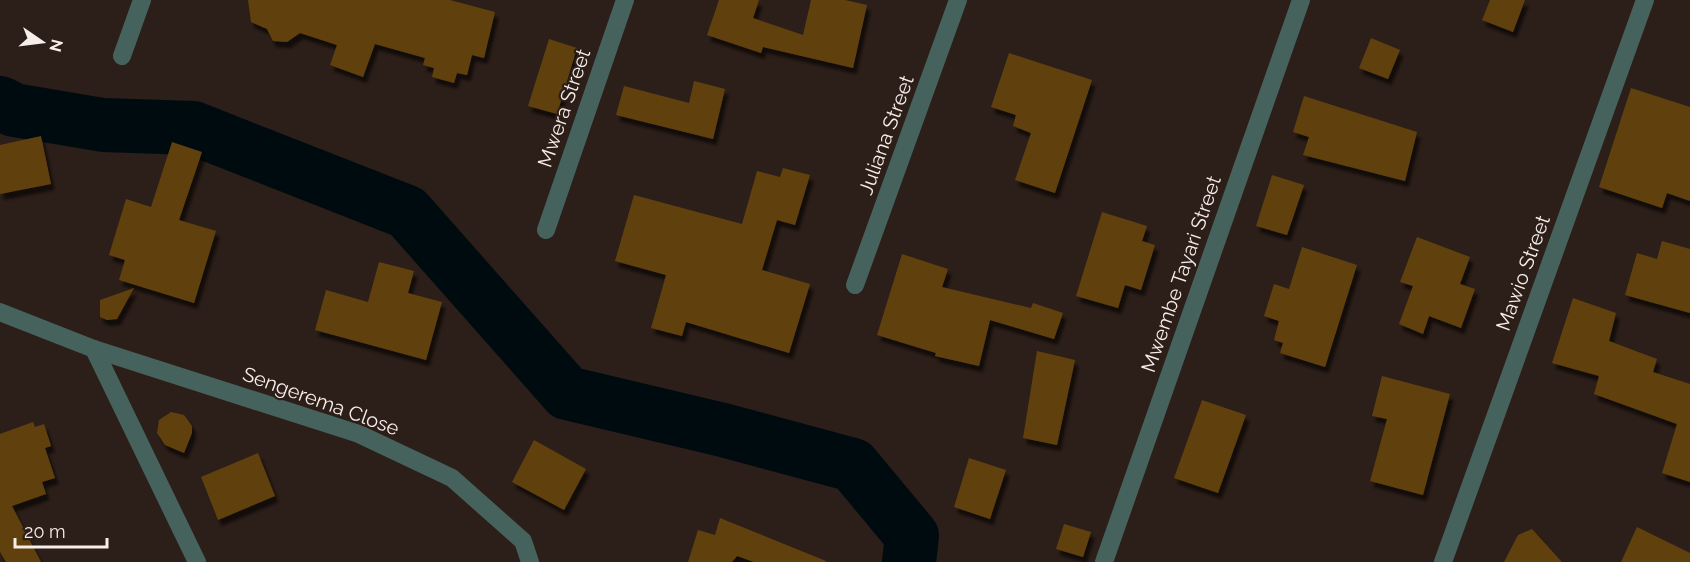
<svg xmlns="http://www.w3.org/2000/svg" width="1690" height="562" viewBox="0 0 1690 562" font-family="Raleway,sans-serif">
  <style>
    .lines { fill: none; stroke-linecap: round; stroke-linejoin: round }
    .river { stroke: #000b10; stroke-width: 54 }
    .building { fill: #60410e; filter: url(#shadow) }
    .minor { stroke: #46625c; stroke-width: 18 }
    .labels { text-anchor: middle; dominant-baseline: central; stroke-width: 4.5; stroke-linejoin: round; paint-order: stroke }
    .street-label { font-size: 20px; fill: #f7ede9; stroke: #2c1e18 }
  </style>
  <defs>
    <filter id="shadow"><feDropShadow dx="3.5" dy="6" stdDeviation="1.5" flood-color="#0009"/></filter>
  </defs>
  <rect width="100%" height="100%" fill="#2c1e18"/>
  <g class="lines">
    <path class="river" d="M 0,103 L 14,110 L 103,125 L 193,128 L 407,212 L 567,393 L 723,430 L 853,465 L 912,536 L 909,562"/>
  </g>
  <g class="building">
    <path d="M 248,0 L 450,0 L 495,12 L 484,58 L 472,55 L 467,75 L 457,73 L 454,83 L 432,77 L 434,68 L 423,65 L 425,58 L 375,44 L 363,77 L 330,65 L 337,45 L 300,33 L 287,42 L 273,41 L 267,29 L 251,22 Z"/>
    <path d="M 719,0 L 759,0 L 753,18 L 803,35 L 811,0 L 845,0 L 867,5 L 853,68 L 763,47 L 761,53 L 707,35 Z"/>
    <path d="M 1490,0 L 1525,0 L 1513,32 L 1482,20 Z"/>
    <path d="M 1371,38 L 1400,50 L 1388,79 L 1359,68 Z"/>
    <path d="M 549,39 L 577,48 L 557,114 L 528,106 Z"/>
    <path d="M 1009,53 L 1092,80 L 1055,193 L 1015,180 L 1031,133 L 1013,126 L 1016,115 L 991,107 Z"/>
    <path d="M 694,81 L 725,89 L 713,139 L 616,115 L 624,86 L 689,103 Z"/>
    <path d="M 1631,88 L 1690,107 L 1690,201 L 1667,193 L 1662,208 L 1599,187 Z"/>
    <path d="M 1304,96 L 1417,132 L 1405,181 L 1303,155 L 1309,137 L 1293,132 Z"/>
    <path d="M 41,136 L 51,184 L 0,194 L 0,145 Z"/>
    <path d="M 172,142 L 202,152 L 179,220 L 216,231 L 194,303 L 119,280 L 125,260 L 109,255 L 126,199 L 151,207 Z"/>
    <path d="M 783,168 L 810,175 L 795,225 L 777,220 L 762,270 L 810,284 L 789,353 L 686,322 L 682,336 L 651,328 L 666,275 L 615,261 L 634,195 L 742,224 L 757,171 L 780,177 Z"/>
    <path d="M 1272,175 L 1304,185 L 1287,235 L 1256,226 Z"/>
    <path d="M 1102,212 L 1147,226 L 1142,241 L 1155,245 L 1141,290 L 1125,285 L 1118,308 L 1076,296 Z"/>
    <path d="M 1417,237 L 1470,257 L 1460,284 L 1475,289 L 1461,328 L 1429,316 L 1423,334 L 1399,324 L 1413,286 L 1400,282 Z"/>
    <path d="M 1662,241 L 1690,249 L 1690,313 L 1625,295 L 1637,253 L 1657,259 Z"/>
    <path d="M 1302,247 L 1357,265 L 1325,367 L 1280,353 L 1283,343 L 1274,340 L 1279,321 L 1264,316 L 1274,284 L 1289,289 Z"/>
    <path d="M 902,254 L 948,269 L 942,287 L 1031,308 L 1033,303 L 1063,313 L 1054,339 L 990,320 L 979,366 L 935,356 L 936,353 L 877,335 Z"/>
    <path d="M 379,262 L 414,271 L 408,293 L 442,302 L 426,360 L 315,330 L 326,290 L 368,302 Z"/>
    <path d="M 134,288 L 117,319 L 107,320 L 100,317 L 100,300 Z"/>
    <path d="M 1573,298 L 1616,313 L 1609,341 L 1657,359 L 1653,372 L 1690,384 L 1690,482 L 1662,473 L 1677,424 L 1594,394 L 1599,376 L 1552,363 Z"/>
    <path d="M 1037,351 L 1075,360 L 1057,445 L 1023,438 Z"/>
    <path d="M 1382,376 L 1450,394 L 1423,495 L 1370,481 L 1387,419 L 1372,416 Z"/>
    <path d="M 1202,400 L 1246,415 L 1218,493 L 1174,478 Z"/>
    <path d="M 171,412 L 184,415 L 192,426 L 192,433 L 184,453 L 165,445 L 157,433 L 159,420 Z"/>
    <path d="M 33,422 L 35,427 L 44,424 L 51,446 L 45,448 L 55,478 L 42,482 L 46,494 L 12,506 L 41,562 L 6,562 L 0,552 L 0,434 Z"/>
    <path d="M 534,440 L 586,469 L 564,510 L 512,482 Z"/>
    <path d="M 258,453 L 275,496 L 218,520 L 201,477 Z"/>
    <path d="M 969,458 L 1006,470 L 990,519 L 954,507 Z"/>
    <path d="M 720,518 L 826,561 L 826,562 L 754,562 L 737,556 L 732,562 L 688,562 L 698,530 L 715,535 Z"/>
    <path d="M 1064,524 L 1091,532 L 1083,557 L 1056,549 Z"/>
    <path d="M 1637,527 L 1690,553 L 1690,562 L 1621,562 Z"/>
    <path d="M 1532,529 L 1562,562 L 1504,562 L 1518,535 Z"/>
  </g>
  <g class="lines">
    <g class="minor">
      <path d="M 122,56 L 142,0"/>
      <path d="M 546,230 L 625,0"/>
      <path d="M 855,285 L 958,0"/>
      <path d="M 0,312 L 94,349 L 359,434 L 452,478 L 523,541 L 530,562"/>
      <path d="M 94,349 L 197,562"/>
      <path d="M 1104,562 L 1301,0"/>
      <path d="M 1443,562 L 1645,0"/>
    </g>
  </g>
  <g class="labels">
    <g class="street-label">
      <text transform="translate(564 108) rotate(-71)">Mwera Street</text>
      <text transform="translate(886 135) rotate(-70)">Juliana Street</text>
      <text transform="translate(1523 273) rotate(-70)">Mawio Street</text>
      <text transform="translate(1181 274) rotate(-71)">Mwembe Tayari Street</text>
      <text transform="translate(321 401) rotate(20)">Sengerema Close</text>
    </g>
  </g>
  <g transform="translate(42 42) rotate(104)" stroke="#2c1e18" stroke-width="4.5" paint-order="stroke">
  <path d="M0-4.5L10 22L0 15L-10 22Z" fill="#f7ede9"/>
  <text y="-9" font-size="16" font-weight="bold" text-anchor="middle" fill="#f7ede9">N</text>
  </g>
  <path d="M15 538v9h92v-9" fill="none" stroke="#f7ede9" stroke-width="3"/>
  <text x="24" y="538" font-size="18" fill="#f7ede9" stroke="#2c1e18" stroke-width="4.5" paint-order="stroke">20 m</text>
</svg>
